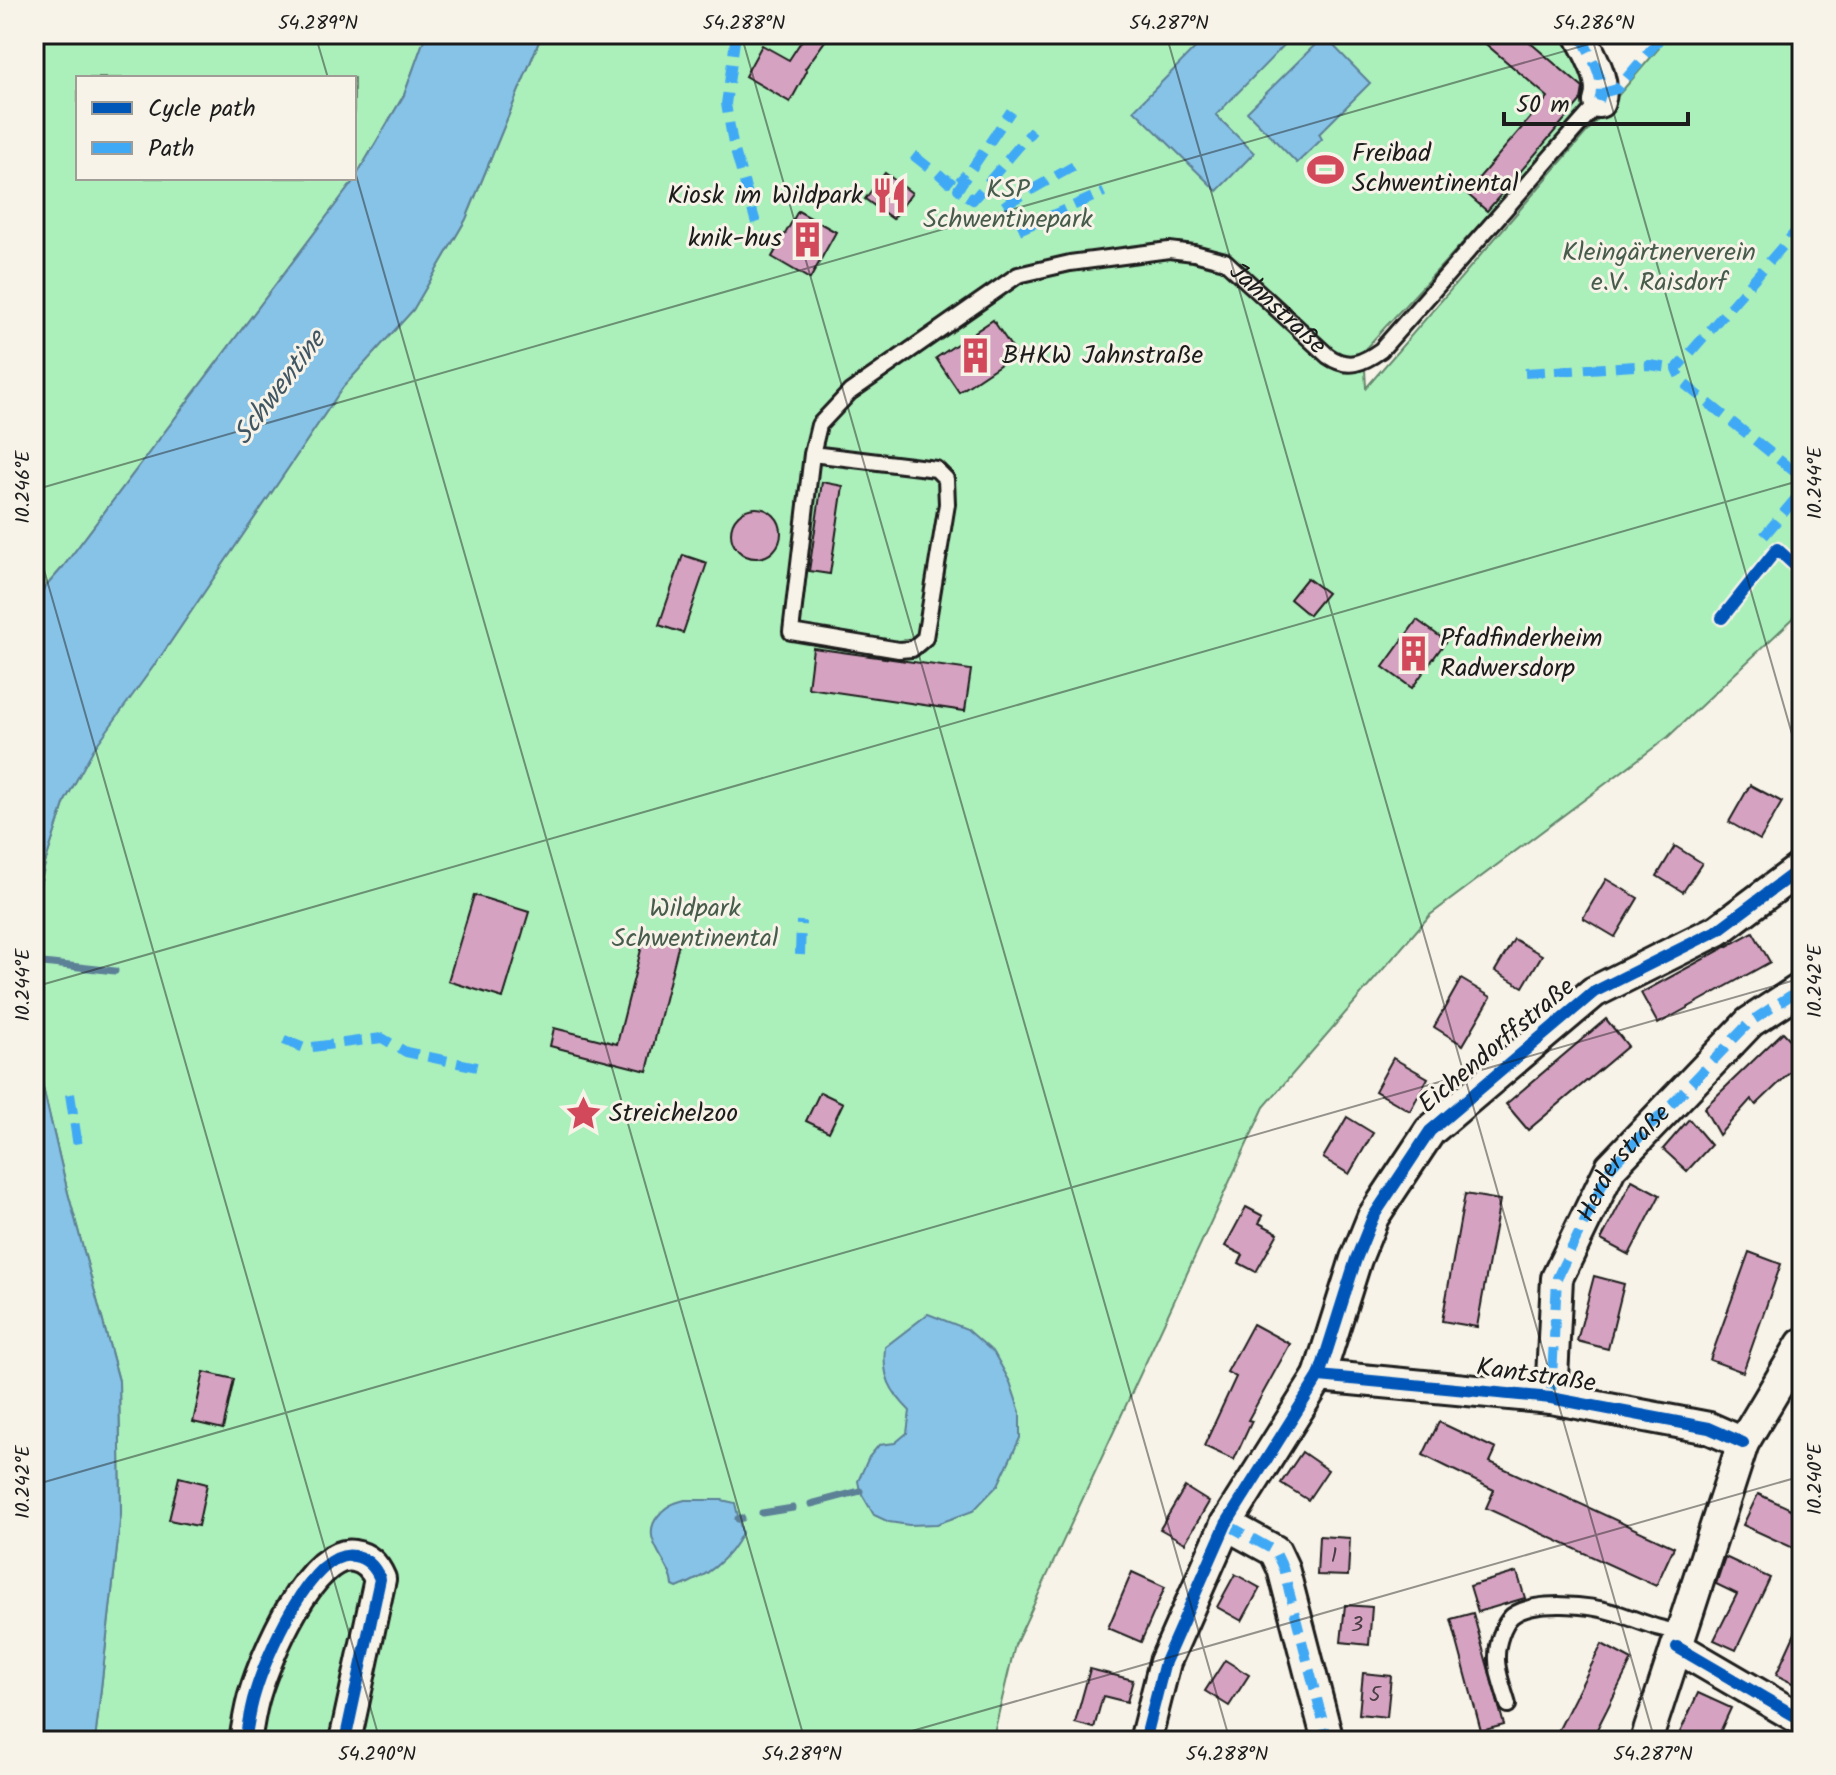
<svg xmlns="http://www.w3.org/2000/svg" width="1836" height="1775" viewBox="0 0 1836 1775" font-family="Kalam,sans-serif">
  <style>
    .green { fill: #abf0bb; stroke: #64866c; stroke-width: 2; fill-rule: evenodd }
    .water { fill: #87c3e7; stroke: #5c8096; stroke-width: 2 }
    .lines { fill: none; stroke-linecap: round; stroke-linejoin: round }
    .stream { stroke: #5c8096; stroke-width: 7 }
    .building { fill: #d5a3c1; stroke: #1c1c1c; stroke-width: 2 }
    .service-casing { stroke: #1c1c1c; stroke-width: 20 }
    .minor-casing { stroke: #1c1c1c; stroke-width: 36 }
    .service { stroke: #f7f3e8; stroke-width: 14 }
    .minor { stroke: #f7f3e8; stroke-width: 30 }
    .quiet { stroke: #3fa9f5; stroke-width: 10; stroke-dasharray: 20 10; stroke-linecap: butt }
    .cycleway-casing { stroke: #f7f3e8; stroke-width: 17 }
    .cycleway { stroke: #0057b8; stroke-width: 12 }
    .ticks { fill: none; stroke: #1c1c1c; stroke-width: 2; stroke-opacity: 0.45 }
    .labels { text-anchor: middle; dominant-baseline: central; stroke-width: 6; stroke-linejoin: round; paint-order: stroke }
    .number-label { font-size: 22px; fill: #4a3e45 }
    .poi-label { font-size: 26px; fill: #1c1c1c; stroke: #f7f3e8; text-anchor: start }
    .park-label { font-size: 26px; fill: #475c4c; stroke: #f7f3e8 }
    .street-label { font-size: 26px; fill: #1c1c1c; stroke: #f7f3e8 }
    .water-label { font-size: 28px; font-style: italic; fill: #415663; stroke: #f7f3e8 }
    .neatline { fill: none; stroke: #1c1c1c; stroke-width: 3 }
    .ticks-label { font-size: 20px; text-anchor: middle; fill: #1c1c1c }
  </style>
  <rect width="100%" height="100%" fill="#f7f3e8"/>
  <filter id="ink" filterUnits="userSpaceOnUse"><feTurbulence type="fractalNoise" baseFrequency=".0125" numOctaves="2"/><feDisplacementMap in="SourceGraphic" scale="16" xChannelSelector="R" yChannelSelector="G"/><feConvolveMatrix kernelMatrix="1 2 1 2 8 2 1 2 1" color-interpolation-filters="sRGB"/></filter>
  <g filter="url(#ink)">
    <g class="green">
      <path d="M 34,34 L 426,34 L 404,95 L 352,183 L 63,567 L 34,600 ZM 78,78 L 354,78 L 354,178 L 78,178 Z"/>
      <path d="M 542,34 L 1571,34 L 1593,101 L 1364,350 L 1366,388 L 1659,48 L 1643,34 L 1802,34 L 1802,610 L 1668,737 L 1430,915 L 1264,1107 L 1015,1645 L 992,1741 L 95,1741 L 121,1513 L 119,1381 L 68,1193 L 39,1071 L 34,945 L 36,900 L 46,860 L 65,801 L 93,749 L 163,653 L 343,387 L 413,310 L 466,219 Z"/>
    </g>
    <g class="water">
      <path d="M 426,34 L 542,34 L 466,219 L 413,310 L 343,387 L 163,653 L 93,750 L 65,801 L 46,860 L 36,900 L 34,945 L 34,600 L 63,567 L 352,183 L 404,95 Z"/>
      <path d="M 1209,34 L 1295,34 L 1216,115 L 1254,153 L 1217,191 L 1134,110 Z"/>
      <path d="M 1324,36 L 1370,83 L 1319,134 L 1322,139 L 1297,163 L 1247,112 Z"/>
      <path d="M 34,993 L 39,1071 L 68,1193 L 119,1381 L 121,1513 L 95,1741 L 34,1741 Z"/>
      <path d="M 928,1314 L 967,1329 L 994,1353 L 1010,1382 L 1020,1412 L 1020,1438 L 998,1485 L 973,1511 L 937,1524 L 909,1525 L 889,1522 L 874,1515 L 860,1491 L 858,1481 L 869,1457 L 879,1445 L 895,1443 L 907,1433 L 910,1411 C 890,1391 882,1376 885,1347 Z"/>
      <path d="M 685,1500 L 722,1500 L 735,1503 L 742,1533 C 728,1561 706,1577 677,1588 L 673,1586 C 672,1562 638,1540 658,1516 C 666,1506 673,1503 685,1500 Z"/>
    </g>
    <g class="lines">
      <g class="stream">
        <path d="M 34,962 L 115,971"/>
        <path d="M 811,1504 L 860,1491"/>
        <path d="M 762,1513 L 793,1508"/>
        <path d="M 738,1519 L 742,1518"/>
      </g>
    </g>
    <g class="building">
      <path d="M 806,34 L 830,34 L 805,69 L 807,71 L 790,102 L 745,76 L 762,45 L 789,60 Z"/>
      <path d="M 1474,34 L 1520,34 L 1583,88 L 1581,100 L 1487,211 L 1466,193 L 1548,97 Z"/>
      <path d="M 885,173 L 912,193 L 893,219 L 865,199 Z"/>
      <path d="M 798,211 L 836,232 L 810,279 L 772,257 Z"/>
      <path d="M 993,320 L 1016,354 L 959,392 L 936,358 Z"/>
      <path d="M 822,482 L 843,486 L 830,574 L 809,571 Z"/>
      <circle cx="756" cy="533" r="25"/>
      <path d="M 683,555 L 707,563 L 683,633 L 659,625 Z"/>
      <path d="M 1307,578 L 1327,593 L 1309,615 L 1290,599 Z"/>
      <path d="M 1417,620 L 1446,641 L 1412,688 L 1383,667 Z"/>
      <path d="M 813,648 L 971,670 L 965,711 L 808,688 Z"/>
      <path d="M 1750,785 L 1782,802 L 1760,840 L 1729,822 Z"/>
      <path d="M 1675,846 L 1702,863 L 1683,892 L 1657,876 Z"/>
      <path d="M 1606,879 L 1638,898 L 1615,937 L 1583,918 Z"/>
      <path d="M 474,895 L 529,912 L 503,998 L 448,981 Z"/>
      <path d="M 1753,932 L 1770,962 L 1658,1024 L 1641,993 Z"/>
      <path d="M 659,938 L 679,943 L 647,1071 L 550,1046 L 554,1028 L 617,1044 L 643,942 L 657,945 Z"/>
      <path d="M 1514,939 L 1542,955 L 1523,987 L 1495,971 Z"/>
      <path d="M 1461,979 L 1491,997 L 1463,1045 L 1434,1027 Z"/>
      <path d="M 1606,1019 L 1628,1046 L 1528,1130 L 1506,1104 Z"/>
      <path d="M 1783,1032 L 1802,1052 L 1802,1061 L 1756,1105 L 1751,1099 L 1719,1135 L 1704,1108 Z"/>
      <path d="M 1393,1058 L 1428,1078 L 1410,1111 L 1375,1091 Z"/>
      <path d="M 820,1092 L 843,1103 L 829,1132 L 806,1121 Z"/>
      <path d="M 1347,1117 L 1373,1133 L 1349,1174 L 1323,1158 Z"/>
      <path d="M 1689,1119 L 1711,1145 L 1687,1171 L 1663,1149 Z"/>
      <path d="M 1632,1180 L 1660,1195 L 1629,1255 L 1601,1240 Z"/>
      <path d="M 1465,1194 L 1500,1200 L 1477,1327 L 1442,1321 Z"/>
      <path d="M 1246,1207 L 1263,1216 L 1259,1223 L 1278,1233 L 1256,1272 L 1239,1263 L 1243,1255 L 1225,1246 Z"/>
      <path d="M 1749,1252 L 1781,1264 L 1743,1372 L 1710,1360 Z"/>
      <path d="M 1594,1276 L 1624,1284 L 1608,1349 L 1577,1341 Z"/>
      <path d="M 1253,1324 L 1290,1344 L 1248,1420 L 1252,1421 L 1234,1460 L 1204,1446 L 1236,1377 L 1227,1372 Z"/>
      <path d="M 204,1372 L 234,1379 L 223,1429 L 193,1422 Z"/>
      <path d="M 1439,1422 L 1496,1449 L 1490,1462 L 1674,1547 L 1656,1586 L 1486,1508 L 1494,1490 L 1423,1455 Z"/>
      <path d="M 1302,1452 L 1328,1470 L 1308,1500 L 1281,1483 Z"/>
      <path d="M 179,1477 L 207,1484 L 198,1526 L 169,1520 Z"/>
      <path d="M 1185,1487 L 1209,1502 L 1185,1543 L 1160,1529 Z"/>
      <path d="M 1758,1494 L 1802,1514 L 1802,1552 L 1743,1525 Z"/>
      <path d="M 1319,1536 L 1350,1538 L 1348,1576 L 1317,1575 Z"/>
      <path d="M 1725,1557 L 1770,1578 L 1736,1650 L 1714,1640 L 1737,1594 L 1716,1584 Z"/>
      <path d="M 1132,1572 L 1165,1587 L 1141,1642 L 1108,1628 Z"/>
      <path d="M 1517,1572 L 1525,1598 L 1478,1612 L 1470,1586 Z"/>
      <path d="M 1235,1574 L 1260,1588 L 1242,1621 L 1217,1607 Z"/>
      <path d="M 1345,1605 L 1372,1607 L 1369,1645 L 1341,1642 Z"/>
      <path d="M 1473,1613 L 1504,1725 L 1481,1731 L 1451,1619 Z"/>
      <path d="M 1802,1618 L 1802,1688 L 1776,1675 Z"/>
      <path d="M 1602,1644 L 1632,1660 L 1591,1741 L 1553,1741 Z"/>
      <path d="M 1225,1660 L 1249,1675 L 1229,1706 L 1205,1691 Z"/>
      <path d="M 1090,1669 L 1133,1680 L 1127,1702 L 1103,1696 L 1094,1728 L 1075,1723 Z"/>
      <path d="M 1363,1673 L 1391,1676 L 1387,1717 L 1359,1714 Z"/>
      <path d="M 1698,1693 L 1731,1708 L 1716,1741 L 1676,1741 Z"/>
    </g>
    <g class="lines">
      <defs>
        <g id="service">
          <path id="s1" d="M 812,454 L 936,469 L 946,479 L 947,504 L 925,638 L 912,649 L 899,650 L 791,632 L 812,454 L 819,425 L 850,392 L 1018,275 L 1070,263 L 1169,250 L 1194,253 L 1225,261 L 1328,356 C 1348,370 1363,363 1381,350 L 1599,102"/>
          <path d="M 1508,1705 C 1504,1690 1496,1671 1497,1656 C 1497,1644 1503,1624 1512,1616 C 1534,1599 1591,1605 1616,1613 C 1639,1620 1657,1630 1681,1632"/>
        </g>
        <g id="minor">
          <path d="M 1580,34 C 1589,54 1607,80 1599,102"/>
          <path d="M 1319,1376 L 1551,1398 L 1709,1428 L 1743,1443"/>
          <path id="s2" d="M 1551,1398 L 1557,1278 L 1611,1167 L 1750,1022 L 1802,988"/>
          <path d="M 1226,1524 L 1275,1551 L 1283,1568 L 1328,1741"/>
          <path d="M 1677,1647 L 1802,1720"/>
          <path d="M 245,1741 C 248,1725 250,1708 255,1693 C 265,1659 311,1548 354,1556 C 367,1558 375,1567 380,1579 L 345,1741"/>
          <path d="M 1145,1741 L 1165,1662 L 1226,1524 L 1319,1376 L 1356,1259 L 1373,1217 L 1430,1131 L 1594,992 L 1718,930 L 1802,867"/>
          <path d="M 1646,1741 L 1743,1443 L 1802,1344"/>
        </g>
      </defs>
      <use href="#service" class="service-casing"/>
      <use href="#minor" class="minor-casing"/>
      <use href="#service" class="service"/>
      <use href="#minor" class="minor"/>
      <g class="quiet">
        <path d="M 736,34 L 726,104 L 733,144 L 756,223"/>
        <path d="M 1580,34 C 1589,53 1607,80 1599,101"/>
        <path d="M 1602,93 L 1617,89 L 1664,34"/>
        <path d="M 913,155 L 932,170"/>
        <path d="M 938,173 L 948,182 L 956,172 L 964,179"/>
        <path d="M 962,192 L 958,189 L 1011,111"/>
        <path d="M 967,196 L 973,200 L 1033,130"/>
        <path d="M 1005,199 L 1008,203 L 1074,166"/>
        <path d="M 1802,224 L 1676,369 L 1682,382 L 1802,478"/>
        <path d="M 1019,230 L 1104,192"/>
        <path d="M 1525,373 L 1650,365 L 1676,369"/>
        <path d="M 1764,536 L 1802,491"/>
        <path d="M 800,955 L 801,921"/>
        <path d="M 284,1040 L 304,1048 L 382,1038 L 406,1052 L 486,1069"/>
        <path d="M 70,1094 L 79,1153"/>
        <path d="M 1551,1398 L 1557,1278 L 1611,1167 L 1750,1022 L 1802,988"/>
        <path d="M 1226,1524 L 1275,1551 L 1283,1568 L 1328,1741"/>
        <path d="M 742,1741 L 747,1737 L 774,1737 L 782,1741"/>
      </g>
      <defs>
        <g id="cycleway">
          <path d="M 1722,618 L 1777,549 L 1802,572"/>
          <path d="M 1319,1376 L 1551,1398 L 1709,1428 L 1743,1443"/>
          <path d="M 1677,1647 L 1802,1720"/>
          <path d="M 245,1741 C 248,1725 250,1708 255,1693 C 265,1659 311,1548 354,1556 C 367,1558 375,1567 380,1579 L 345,1741"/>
          <path d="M 1145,1741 L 1165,1662 L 1226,1524 L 1319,1376 L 1356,1259 L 1373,1217 L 1430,1131 L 1594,992 L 1718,930 L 1802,867"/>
        </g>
      </defs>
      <use href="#cycleway" class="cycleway-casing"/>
      <use href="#cycleway" class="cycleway"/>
    </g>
  </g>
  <path class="ticks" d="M 315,34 L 328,78M 741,34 L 1230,1741M 1166,34 L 1655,1741M 1591,34 L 1802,769M 354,168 L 805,1741M 34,490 L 1624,34M 34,535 L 380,1741M 34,987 L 1802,480M 34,1485 L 1802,978M 877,1741 L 1802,1476"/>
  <defs>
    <symbol id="stadium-bare" viewBox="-9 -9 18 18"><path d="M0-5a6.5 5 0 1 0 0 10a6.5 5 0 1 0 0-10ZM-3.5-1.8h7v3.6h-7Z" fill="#d1495b" stroke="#f7f3e8" stroke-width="2.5" paint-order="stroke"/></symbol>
    <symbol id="restaurant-bare" viewBox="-9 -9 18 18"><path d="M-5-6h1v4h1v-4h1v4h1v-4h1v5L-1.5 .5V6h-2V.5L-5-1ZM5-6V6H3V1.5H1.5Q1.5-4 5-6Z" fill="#d1495b" stroke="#f7f3e8" stroke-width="2.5" paint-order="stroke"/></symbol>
    <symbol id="building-bare" viewBox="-9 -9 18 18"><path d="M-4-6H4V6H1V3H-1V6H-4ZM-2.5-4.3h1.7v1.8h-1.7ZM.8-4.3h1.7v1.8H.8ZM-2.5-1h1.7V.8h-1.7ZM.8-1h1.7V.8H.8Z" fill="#d1495b" stroke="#f7f3e8" stroke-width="2.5" paint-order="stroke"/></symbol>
    <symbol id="sight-bare" viewBox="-9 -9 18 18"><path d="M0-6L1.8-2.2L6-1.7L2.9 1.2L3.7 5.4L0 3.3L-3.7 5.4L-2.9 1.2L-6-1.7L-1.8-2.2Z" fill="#d1495b" stroke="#f7f3e8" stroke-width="2.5" paint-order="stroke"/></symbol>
  </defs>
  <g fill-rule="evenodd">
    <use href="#stadium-bare" x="1300" y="144" width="51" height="51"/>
    <use href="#restaurant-bare" x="864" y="170" width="51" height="51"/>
    <use href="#building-bare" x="782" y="214" width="51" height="51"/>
    <use href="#building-bare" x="950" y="330" width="51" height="51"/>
    <use href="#building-bare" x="1388" y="628" width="51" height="51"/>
    <use href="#sight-bare" x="558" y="1088" width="51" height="51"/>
  </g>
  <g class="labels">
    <g class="number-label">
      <text x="1334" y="1556">1</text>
      <text x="1357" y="1625">3</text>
      <text x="1375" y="1695">5</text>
    </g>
    <g class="poi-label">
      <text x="1352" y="154">Freibad<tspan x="1352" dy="30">Schwentinental</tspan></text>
      <text x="863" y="196" text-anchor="end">Kiosk im Wildpark</text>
      <text x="782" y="239" text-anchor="end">knik-hus</text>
      <text x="1002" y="356">BHKW Jahnstraße</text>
      <text x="1440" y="639">Pfadfinderheim<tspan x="1440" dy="30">Radwersdorp</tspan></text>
      <text x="609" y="1114">Streichelzoo</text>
    </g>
    <g class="park-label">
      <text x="1008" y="190">KSP<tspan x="1008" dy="30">Schwentinepark</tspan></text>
      <text x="1659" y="253">Kleingärtnerverein<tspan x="1659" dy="30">e.V. Raisdorf</tspan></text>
      <text x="695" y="909">Wildpark<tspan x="695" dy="30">Schwentinental</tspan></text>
    </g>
    <g class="street-label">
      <text stroke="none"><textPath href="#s1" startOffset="1180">Jahnstraße</textPath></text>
      <text transform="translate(1497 1046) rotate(-40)">Eichendorffstraße</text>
      <text stroke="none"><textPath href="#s2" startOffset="254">Herderstraße</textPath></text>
      <text transform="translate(1536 1376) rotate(8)">Kantstraße</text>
    </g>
    <g class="water-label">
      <text transform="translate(280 388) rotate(-53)">Schwentine</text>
    </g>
  </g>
  <rect width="1836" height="1775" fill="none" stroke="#f7f3e8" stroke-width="88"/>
  <rect x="76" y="76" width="280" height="104" fill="#f7f3e8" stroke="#9f9d96" stroke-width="2"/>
  <rect x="92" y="102" width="40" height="12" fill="#0057b8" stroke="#9f9d96" stroke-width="2"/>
  <text x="148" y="116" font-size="24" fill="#1c1c1c">Cycle path</text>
  <rect x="92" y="142" width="40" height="12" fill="#3fa9f5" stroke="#9f9d96" stroke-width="2"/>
  <text x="148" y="156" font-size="24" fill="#1c1c1c">Path</text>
  <path d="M1504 112v12h184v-12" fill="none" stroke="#1c1c1c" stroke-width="4"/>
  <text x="1516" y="112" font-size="24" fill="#1c1c1c" stroke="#f7f3e8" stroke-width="6" paint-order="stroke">50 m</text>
  <rect x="44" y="44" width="1748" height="1687" class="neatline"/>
  <g class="ticks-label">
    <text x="318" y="29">54.289°N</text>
    <text x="744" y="29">54.288°N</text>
    <text x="1169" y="29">54.287°N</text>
    <text x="1594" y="29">54.286°N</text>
    <text transform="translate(1814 483) rotate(-90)" y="7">10.244°E</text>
    <text transform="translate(22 487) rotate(-90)" y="7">10.246°E</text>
    <text transform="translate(1814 981) rotate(-90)" y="7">10.242°E</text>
    <text transform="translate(22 985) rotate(-90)" y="7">10.244°E</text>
    <text transform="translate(1814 1479) rotate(-90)" y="7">10.240°E</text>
    <text transform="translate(22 1482) rotate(-90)" y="7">10.242°E</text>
    <text x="377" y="1760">54.290°N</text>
    <text x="802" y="1760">54.289°N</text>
    <text x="1227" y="1760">54.288°N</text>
    <text x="1653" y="1760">54.287°N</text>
  </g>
</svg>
